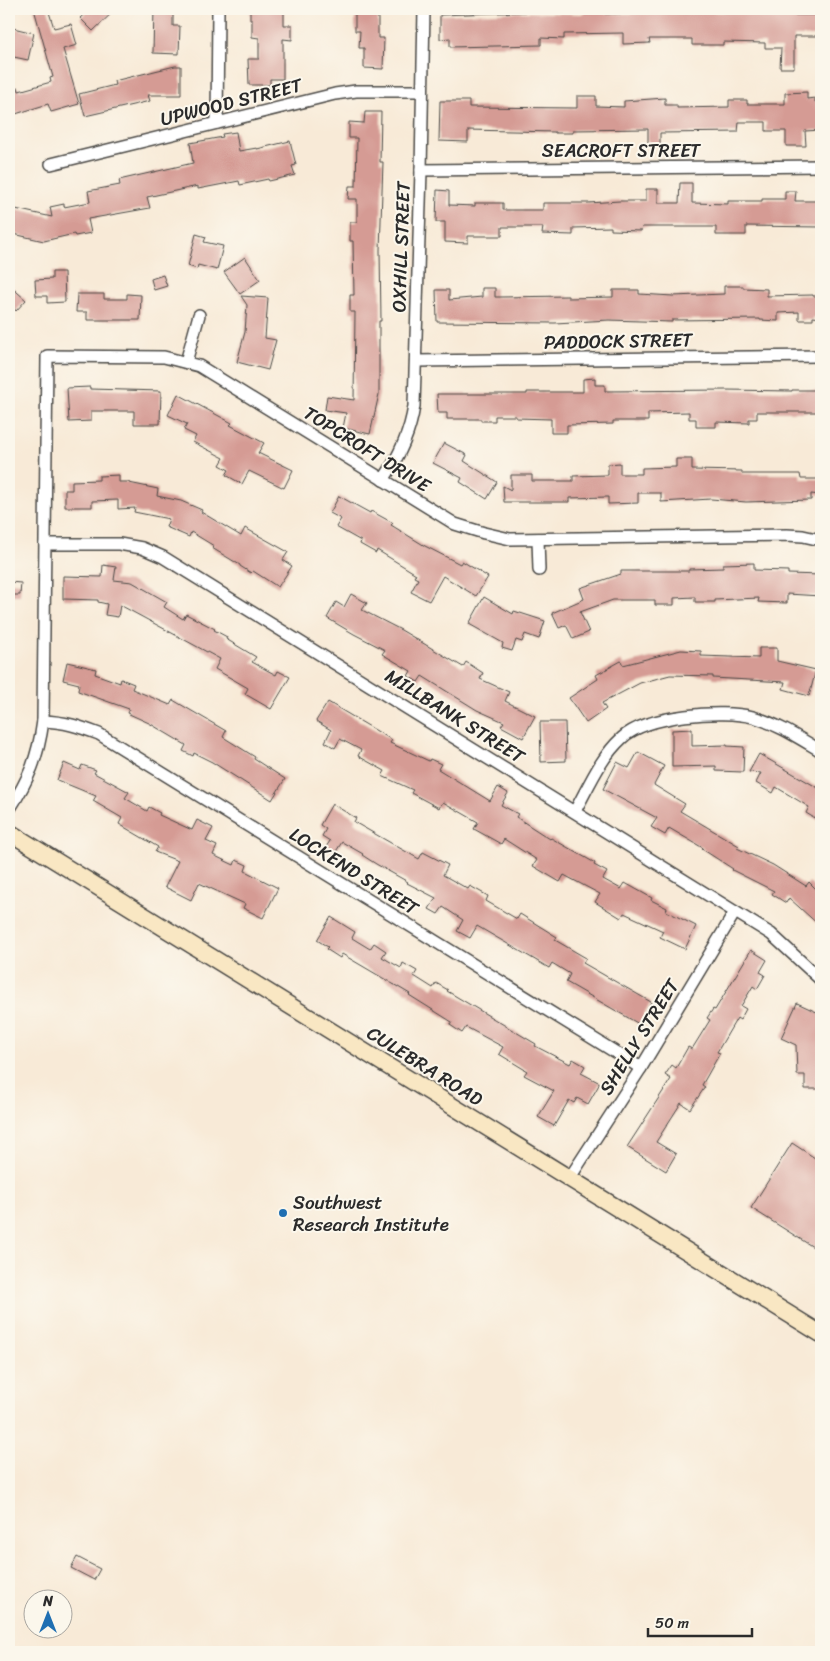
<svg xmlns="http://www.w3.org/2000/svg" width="830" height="1661" viewBox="0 0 830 1661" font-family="Sriracha,sans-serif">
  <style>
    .building { fill: #d59b94 }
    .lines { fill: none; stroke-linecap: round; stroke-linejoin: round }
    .minor-casing { stroke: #4a4845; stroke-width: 14 }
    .secondary-casing { stroke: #4a4845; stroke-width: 19 }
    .minor { stroke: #fff; stroke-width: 11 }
    .secondary { stroke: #f9e7c3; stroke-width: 16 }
    .poi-dot { fill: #1f6fb2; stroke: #fbf7ec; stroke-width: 2 }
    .labels { text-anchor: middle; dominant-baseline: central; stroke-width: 4; stroke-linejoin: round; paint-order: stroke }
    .street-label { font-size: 19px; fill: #2b2b2b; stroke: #fbf7ec }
    .poi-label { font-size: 19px; fill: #2b2b2b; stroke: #fbf7ec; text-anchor: start }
  </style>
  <rect width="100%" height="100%" fill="#fbf7ec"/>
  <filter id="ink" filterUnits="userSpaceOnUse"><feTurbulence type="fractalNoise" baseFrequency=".02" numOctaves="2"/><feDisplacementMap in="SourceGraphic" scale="10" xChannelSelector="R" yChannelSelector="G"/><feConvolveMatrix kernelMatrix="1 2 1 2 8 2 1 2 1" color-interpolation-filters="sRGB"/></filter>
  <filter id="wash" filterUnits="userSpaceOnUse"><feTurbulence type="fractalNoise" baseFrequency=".0096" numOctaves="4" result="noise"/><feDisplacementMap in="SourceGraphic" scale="20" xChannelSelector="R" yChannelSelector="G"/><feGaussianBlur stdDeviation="1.12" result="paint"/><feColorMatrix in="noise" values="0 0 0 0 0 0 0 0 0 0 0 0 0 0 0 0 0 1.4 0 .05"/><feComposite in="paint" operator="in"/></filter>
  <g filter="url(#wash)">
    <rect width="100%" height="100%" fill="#f8ead7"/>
    <g id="blocks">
      <g class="building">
        <path d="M 34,9 L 48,9 L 54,28 L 71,24 L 77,45 L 63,49 L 79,104 L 51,112 L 48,104 L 9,116 L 9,90 L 18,87 L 19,91 L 51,82 L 50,78 L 53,77 Z"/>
        <path d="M 90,9 L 116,9 L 93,31 L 80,18 Z"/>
        <path d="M 154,9 L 173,9 L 173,26 L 180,26 L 179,54 L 153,53 Z"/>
        <path d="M 250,9 L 284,9 L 284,25 L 292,25 L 292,40 L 283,39 L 283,79 L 270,79 L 270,85 L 249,85 L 248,59 L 259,59 L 259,38 L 252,37 L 252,20 L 250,20 Z"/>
        <path d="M 355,9 L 378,9 L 378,38 L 384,38 L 383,69 L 364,68 L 364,48 L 359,48 L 360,31 L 355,31 Z"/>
        <path d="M 729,9 L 777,9 L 777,10 L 793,10 L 793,15 L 821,15 L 821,36 L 794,36 L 794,68 L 780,68 L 781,48 L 765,48 L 765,43 L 723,42 L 723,45 L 692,45 L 692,39 L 649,39 L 650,43 L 623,44 L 623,33 L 564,34 L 564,39 L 541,38 L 541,45 L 450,47 L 450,38 L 440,39 L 440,15 L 524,12 L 584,14 L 584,11 L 605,11 L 605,14 L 668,13 L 668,11 L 729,12 Z"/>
        <path d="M 9,27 L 34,33 L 28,60 L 9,56 Z"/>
        <path d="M 175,66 L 181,66 L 181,95 L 148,95 L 150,101 L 85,116 L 79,94 L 115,85 L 114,81 Z"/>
        <path d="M 807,92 L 807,99 L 815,98 L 815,102 L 821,102 L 821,130 L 805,131 L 806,146 L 786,146 L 786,131 L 766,131 L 766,122 L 739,122 L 738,132 L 660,133 L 660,145 L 648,146 L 648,129 L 573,130 L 573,133 L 555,133 L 555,132 L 468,130 L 468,142 L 439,141 L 440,101 L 469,101 L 469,107 L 577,108 L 577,96 L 596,96 L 596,106 L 624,107 L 624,101 L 665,98 L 665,105 L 677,105 L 677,108 L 729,107 L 729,100 L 747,100 L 747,104 L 785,104 L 785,93 Z"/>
        <path d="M 365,112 L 381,112 L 380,162 L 383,162 L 380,250 L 381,321 L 379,321 L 379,394 L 370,434 L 343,428 L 346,413 L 325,410 L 327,396 L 354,400 L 355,312 L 350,312 L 350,295 L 354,295 L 353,241 L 350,241 L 350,222 L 357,222 L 357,199 L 348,199 L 349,186 L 356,186 L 357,138 L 349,138 L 349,122 L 364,123 Z"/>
        <path d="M 236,132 L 239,151 L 257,148 L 257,149 L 290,141 L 296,165 L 292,166 L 295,175 L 269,181 L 268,179 L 240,185 L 239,181 L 198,189 L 198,186 L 147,197 L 150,208 L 88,219 L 91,233 L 75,236 L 74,234 L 44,241 L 9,233 L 9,219 L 11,208 L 52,217 L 50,207 L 64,204 L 64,207 L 90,202 L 88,191 L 120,185 L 119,180 L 193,163 L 190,143 L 223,137 L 222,134 Z"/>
        <path d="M 680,183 L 692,183 L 692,203 L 728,204 L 728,201 L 762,201 L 762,199 L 785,199 L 785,191 L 796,191 L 795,201 L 821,201 L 821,227 L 746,226 L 746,235 L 716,235 L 716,227 L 642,227 L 641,231 L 611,230 L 611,227 L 573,228 L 573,235 L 542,234 L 543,227 L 502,227 L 502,236 L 468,236 L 468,243 L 445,242 L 445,222 L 436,222 L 437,190 L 449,191 L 449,205 L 475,206 L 475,203 L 503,203 L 503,210 L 543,210 L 543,203 L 588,203 L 620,201 L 646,201 L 646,189 L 658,189 L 658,203 L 679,203 Z"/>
        <path d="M 196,234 L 206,237 L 204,242 L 223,246 L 217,270 L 198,265 L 197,269 L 188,266 Z"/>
        <path d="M 245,257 L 260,280 L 240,294 L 224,272 Z"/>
        <path d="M 52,272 L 64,272 L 65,302 L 47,303 L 47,296 L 36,296 L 35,280 L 52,279 Z"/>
        <path d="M 163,275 L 167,286 L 154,290 L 151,279 Z"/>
        <path d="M 9,285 L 26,300 L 16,311 L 9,303 Z"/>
        <path d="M 724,286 L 743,286 L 743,288 L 767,289 L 767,296 L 813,295 L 813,296 L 821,296 L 821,318 L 813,317 L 813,320 L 799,320 L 799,312 L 778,313 L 778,321 L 760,320 L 760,319 L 672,320 L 672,322 L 609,320 L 555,323 L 437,322 L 436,290 L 449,290 L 449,300 L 482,297 L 482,288 L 495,288 L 495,297 L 500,297 L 568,296 L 568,298 L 613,297 L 613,290 L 639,290 L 639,294 L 673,296 L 724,294 Z"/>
        <path d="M 77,294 L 104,294 L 104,299 L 127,299 L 127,294 L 141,295 L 140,320 L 87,320 L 87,312 L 76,312 Z"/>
        <path d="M 241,296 L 268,298 L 265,338 L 276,340 L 268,370 L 237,362 L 245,332 L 247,305 Z"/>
        <path d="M 595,378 L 595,385 L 605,385 L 605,391 L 726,390 L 792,391 L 792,390 L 821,390 L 821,412 L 757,412 L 757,419 L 749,419 L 749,423 L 716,422 L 716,427 L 696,427 L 696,419 L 689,419 L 689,412 L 648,413 L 648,421 L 613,421 L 613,424 L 567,425 L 567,433 L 551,433 L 551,419 L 516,418 L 516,416 L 495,416 L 495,421 L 481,421 L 481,419 L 447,419 L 447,413 L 438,413 L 437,394 L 527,394 L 527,392 L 583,392 L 583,379 Z"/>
        <path d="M 90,387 L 90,389 L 161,391 L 160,424 L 134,424 L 134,411 L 91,411 L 91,421 L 69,422 L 67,388 Z"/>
        <path d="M 178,394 L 232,423 L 230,425 L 264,443 L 258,453 L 293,470 L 284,488 L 249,471 L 242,484 L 226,475 L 229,470 L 220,465 L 224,458 L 193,442 L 196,436 L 184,430 L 187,424 L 168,415 Z"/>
        <path d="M 444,443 L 467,455 L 464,461 L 497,482 L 487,499 L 460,482 L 462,478 L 433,463 Z"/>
        <path d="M 676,459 L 692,459 L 692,470 L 742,471 L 742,474 L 800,474 L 801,479 L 821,479 L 821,495 L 811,494 L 811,500 L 777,501 L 746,502 L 711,499 L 661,502 L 661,493 L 638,493 L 638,503 L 608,504 L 608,497 L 569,498 L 569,502 L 504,502 L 503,486 L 511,490 L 511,475 L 532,475 L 532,481 L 573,481 L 573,476 L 608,475 L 608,464 L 620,463 L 620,474 L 642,474 L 642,468 L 676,467 Z"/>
        <path d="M 119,475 L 119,482 L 129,482 L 129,483 L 158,489 L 157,496 L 181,501 L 202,510 L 201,512 L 241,536 L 245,528 L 288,552 L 283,560 L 292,566 L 278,587 L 253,571 L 251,573 L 240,566 L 240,565 L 212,548 L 214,546 L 191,532 L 189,537 L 166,527 L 169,519 L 134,512 L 135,508 L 118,509 L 118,500 L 92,501 L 92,507 L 65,507 L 65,490 L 72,490 L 72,481 L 99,480 L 99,476 Z"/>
        <path d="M 339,496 L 370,513 L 371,511 L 393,523 L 391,525 L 425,546 L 460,564 L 462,561 L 488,577 L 476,596 L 443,576 L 429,601 L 411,592 L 418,579 L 414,577 L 416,574 L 377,550 L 376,553 L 360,544 L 361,541 L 336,527 L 341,519 L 330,513 Z"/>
        <path d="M 754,563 L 754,570 L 788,571 L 788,574 L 821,575 L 821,596 L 787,594 L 787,603 L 758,602 L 759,598 L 715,600 L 715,602 L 695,602 L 695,597 L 674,598 L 674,605 L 655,605 L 655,600 L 613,600 L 580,612 L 589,632 L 573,639 L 566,625 L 559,628 L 552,613 L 584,599 L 580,588 L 621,574 L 621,571 L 689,571 L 689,569 L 723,568 L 723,564 Z"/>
        <path d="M 103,565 L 116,567 L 114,580 L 132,582 L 167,602 L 164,607 L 183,619 L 186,614 L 215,629 L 214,630 L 227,637 L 226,639 L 256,657 L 252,662 L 276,675 L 278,671 L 290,677 L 271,709 L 245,694 L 248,688 L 215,669 L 220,659 L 120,605 L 118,617 L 105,615 L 107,604 L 98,602 L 98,600 L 63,599 L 63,576 L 102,577 Z"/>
        <path d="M 9,582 L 21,583 L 20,595 L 9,595 Z"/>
        <path d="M 351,594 L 367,603 L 362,610 L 401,630 L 463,667 L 466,662 L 483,673 L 480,679 L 509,692 L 505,701 L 535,716 L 523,738 L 501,726 L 504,722 L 477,710 L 422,676 L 418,682 L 408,676 L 411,671 L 382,654 L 385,650 L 354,634 L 327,618 L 336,602 L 344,607 Z"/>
        <path d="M 484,597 L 513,614 L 514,611 L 545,621 L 539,639 L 525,634 L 522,642 L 516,640 L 512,651 L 502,648 L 503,643 L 469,624 Z"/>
        <path d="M 759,648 L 777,648 L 777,661 L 816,670 L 809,696 L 783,689 L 785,682 L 713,678 L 713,676 L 670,675 L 640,683 L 602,703 L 606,709 L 586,723 L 569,698 L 598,679 L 596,675 L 621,661 L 623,665 L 681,650 L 701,651 L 701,656 L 759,658 Z"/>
        <path d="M 67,662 L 96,669 L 95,674 L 120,683 L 121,679 L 134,684 L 132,689 L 170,705 L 173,700 L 226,731 L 223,737 L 255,757 L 254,759 L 285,779 L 272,800 L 212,762 L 194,753 L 193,756 L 183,751 L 186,745 L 149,723 L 127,713 L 129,709 L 78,691 L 79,684 L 63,680 Z"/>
        <path d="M 328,702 L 392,740 L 390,743 L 429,761 L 430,759 L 441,764 L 438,769 L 490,801 L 498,787 L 508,793 L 501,805 L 518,814 L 516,817 L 550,839 L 551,838 L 595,863 L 594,865 L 607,872 L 603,879 L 621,889 L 625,883 L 652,898 L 651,900 L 667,908 L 666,911 L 696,926 L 685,949 L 660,937 L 663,931 L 624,913 L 621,918 L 595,902 L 600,894 L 564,875 L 560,882 L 533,866 L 537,860 L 504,839 L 501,844 L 474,829 L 478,822 L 443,802 L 439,808 L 411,793 L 413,790 L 382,776 L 385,771 L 358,756 L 361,750 L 340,739 L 335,748 L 325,742 L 331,730 L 316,721 Z"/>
        <path d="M 540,722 L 565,722 L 566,761 L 541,762 Z"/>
        <path d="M 692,729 L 692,746 L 727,745 L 727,746 L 744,747 L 743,772 L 716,771 L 716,766 L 672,767 L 672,730 Z"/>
        <path d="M 638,752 L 664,766 L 654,785 L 685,804 L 680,811 L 739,846 L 737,848 L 773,865 L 806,886 L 809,882 L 821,894 L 821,927 L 789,898 L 786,903 L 772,894 L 774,891 L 732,870 L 733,869 L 702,849 L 703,848 L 669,828 L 665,835 L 651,827 L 657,818 L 603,789 L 617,762 L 629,768 Z"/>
        <path d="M 759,754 L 820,789 L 821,787 L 821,822 L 806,813 L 809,807 L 776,787 L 773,793 L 756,783 L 761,773 L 749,772 Z"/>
        <path d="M 64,763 L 80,770 L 82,765 L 96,770 L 94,773 L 129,792 L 125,798 L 147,811 L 149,807 L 160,813 L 159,815 L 192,830 L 197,820 L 213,828 L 206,841 L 217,846 L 213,855 L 234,865 L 236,860 L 247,865 L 245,871 L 278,888 L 263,918 L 243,908 L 245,904 L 199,883 L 191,900 L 165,887 L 178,861 L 155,852 L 158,847 L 119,824 L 122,818 L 93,801 L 96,796 L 57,780 Z"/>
        <path d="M 332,804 L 356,818 L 354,822 L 419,859 L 423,852 L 448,865 L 443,875 L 468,889 L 470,886 L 488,896 L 486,901 L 517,919 L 520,914 L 557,937 L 555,940 L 586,958 L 583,963 L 651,1002 L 639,1024 L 566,982 L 570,974 L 552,963 L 549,968 L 477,926 L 470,938 L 457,931 L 463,920 L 443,907 L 438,914 L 429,909 L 436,898 L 407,883 L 408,882 L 376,864 L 362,855 L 363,854 L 342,842 L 335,853 L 326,847 L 330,841 L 322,836 L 326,829 L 320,825 Z"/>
        <path d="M 331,917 L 355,932 L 352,938 L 370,949 L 374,943 L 386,951 L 382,957 L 401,968 L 403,963 L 417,971 L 414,976 L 433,988 L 436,983 L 448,990 L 447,991 L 536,1044 L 535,1046 L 570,1064 L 573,1059 L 585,1066 L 581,1073 L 600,1083 L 588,1104 L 577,1098 L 574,1103 L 569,1100 L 554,1126 L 538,1117 L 554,1091 L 524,1075 L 527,1071 L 499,1054 L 503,1047 L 466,1027 L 462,1033 L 450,1025 L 452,1022 L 409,995 L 410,994 L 342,954 L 340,958 L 326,949 L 328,947 L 317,940 Z"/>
        <path d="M 751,950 L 767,960 L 760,972 L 765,975 L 757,989 L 753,986 L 741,1006 L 746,1009 L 740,1020 L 737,1018 L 717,1052 L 720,1053 L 702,1085 L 705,1087 L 690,1109 L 681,1103 L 656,1142 L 676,1154 L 666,1171 L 627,1147 L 671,1079 L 665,1075 L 672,1065 L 676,1068 L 688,1047 L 692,1049 L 710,1020 L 707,1018 L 713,1009 L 715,1010 Z"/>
        <path d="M 797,1003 L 821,1014 L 821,1089 L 805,1089 L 805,1075 L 797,1075 L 796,1045 L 781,1038 Z"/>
        <path d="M 792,1143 L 821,1162 L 821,1252 L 751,1208 Z"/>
        <path d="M 77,1557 L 100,1569 L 94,1580 L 71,1568 Z"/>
      </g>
    </g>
  </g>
  <g filter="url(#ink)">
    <use href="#blocks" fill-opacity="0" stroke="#4a4845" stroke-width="1"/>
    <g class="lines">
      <defs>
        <g id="minor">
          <path d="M 217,123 L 218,9"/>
          <path d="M 51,164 L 335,94 L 356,91 L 422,91"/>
          <path d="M 421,170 L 821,166"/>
          <path d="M 416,361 L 821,356"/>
          <path d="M 186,362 L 199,315"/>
          <path d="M 383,480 C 399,457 410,434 414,406 L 421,170 L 424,9"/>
          <path d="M 538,539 L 539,570"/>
          <path d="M 45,544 L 119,544 L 142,548 L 163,557 L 771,934 L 821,980"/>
          <path d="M 43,721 C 65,722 78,726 99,734 L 641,1068"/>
          <path d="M 9,810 C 29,779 38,758 43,721 L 47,356 L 164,357 L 199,366 L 455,524 L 484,533 L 510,539 L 787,535 L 803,536 L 821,540"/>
          <path d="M 575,811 C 589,786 600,758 622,738 C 647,715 722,709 753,717 C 778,724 799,738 821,751"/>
          <path d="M 569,1179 L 641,1068 L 735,912"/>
        </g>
        <path id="secondary" d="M 9,832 L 821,1334"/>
      </defs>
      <use href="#minor" class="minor-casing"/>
      <use href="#secondary" class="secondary-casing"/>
      <use href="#minor" class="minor"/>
      <use href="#secondary" class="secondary"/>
    </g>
  </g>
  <circle class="poi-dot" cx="283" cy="1213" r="5"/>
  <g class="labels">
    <g class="street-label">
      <text transform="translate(231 102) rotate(-14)">UPWOOD STREET</text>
      <text x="621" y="150">SEACROFT STREET</text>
      <text transform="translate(401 247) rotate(-88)">OXHILL STREET</text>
      <text transform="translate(618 341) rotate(-1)">PADDOCK STREET</text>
      <text transform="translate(367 449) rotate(32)">TOPCROFT DRIVE</text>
      <text transform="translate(455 716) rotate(32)">MILLBANK STREET</text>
      <text transform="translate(354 871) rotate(32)">LOCKEND STREET</text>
      <text transform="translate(639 1037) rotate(-58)">SHELLY STREET</text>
      <text transform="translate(425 1066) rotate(32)">CULEBRA ROAD</text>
    </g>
    <g class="poi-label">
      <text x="293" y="1202">Southwest<tspan x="293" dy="22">Research Institute</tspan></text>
    </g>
  </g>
  <rect width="830" height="1661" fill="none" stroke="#fbf7ec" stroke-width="30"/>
  <g transform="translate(48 1614)"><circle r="24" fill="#fbf7ec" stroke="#a8a59f"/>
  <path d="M0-4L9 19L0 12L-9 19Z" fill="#1f6fb2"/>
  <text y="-8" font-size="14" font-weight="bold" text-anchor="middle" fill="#2b2b2b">N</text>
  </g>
  <path d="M648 1628v8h104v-8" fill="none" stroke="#2b2b2b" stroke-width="2.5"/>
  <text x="655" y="1628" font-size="15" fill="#2b2b2b" stroke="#fbf7ec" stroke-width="4" paint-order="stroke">50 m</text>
</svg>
